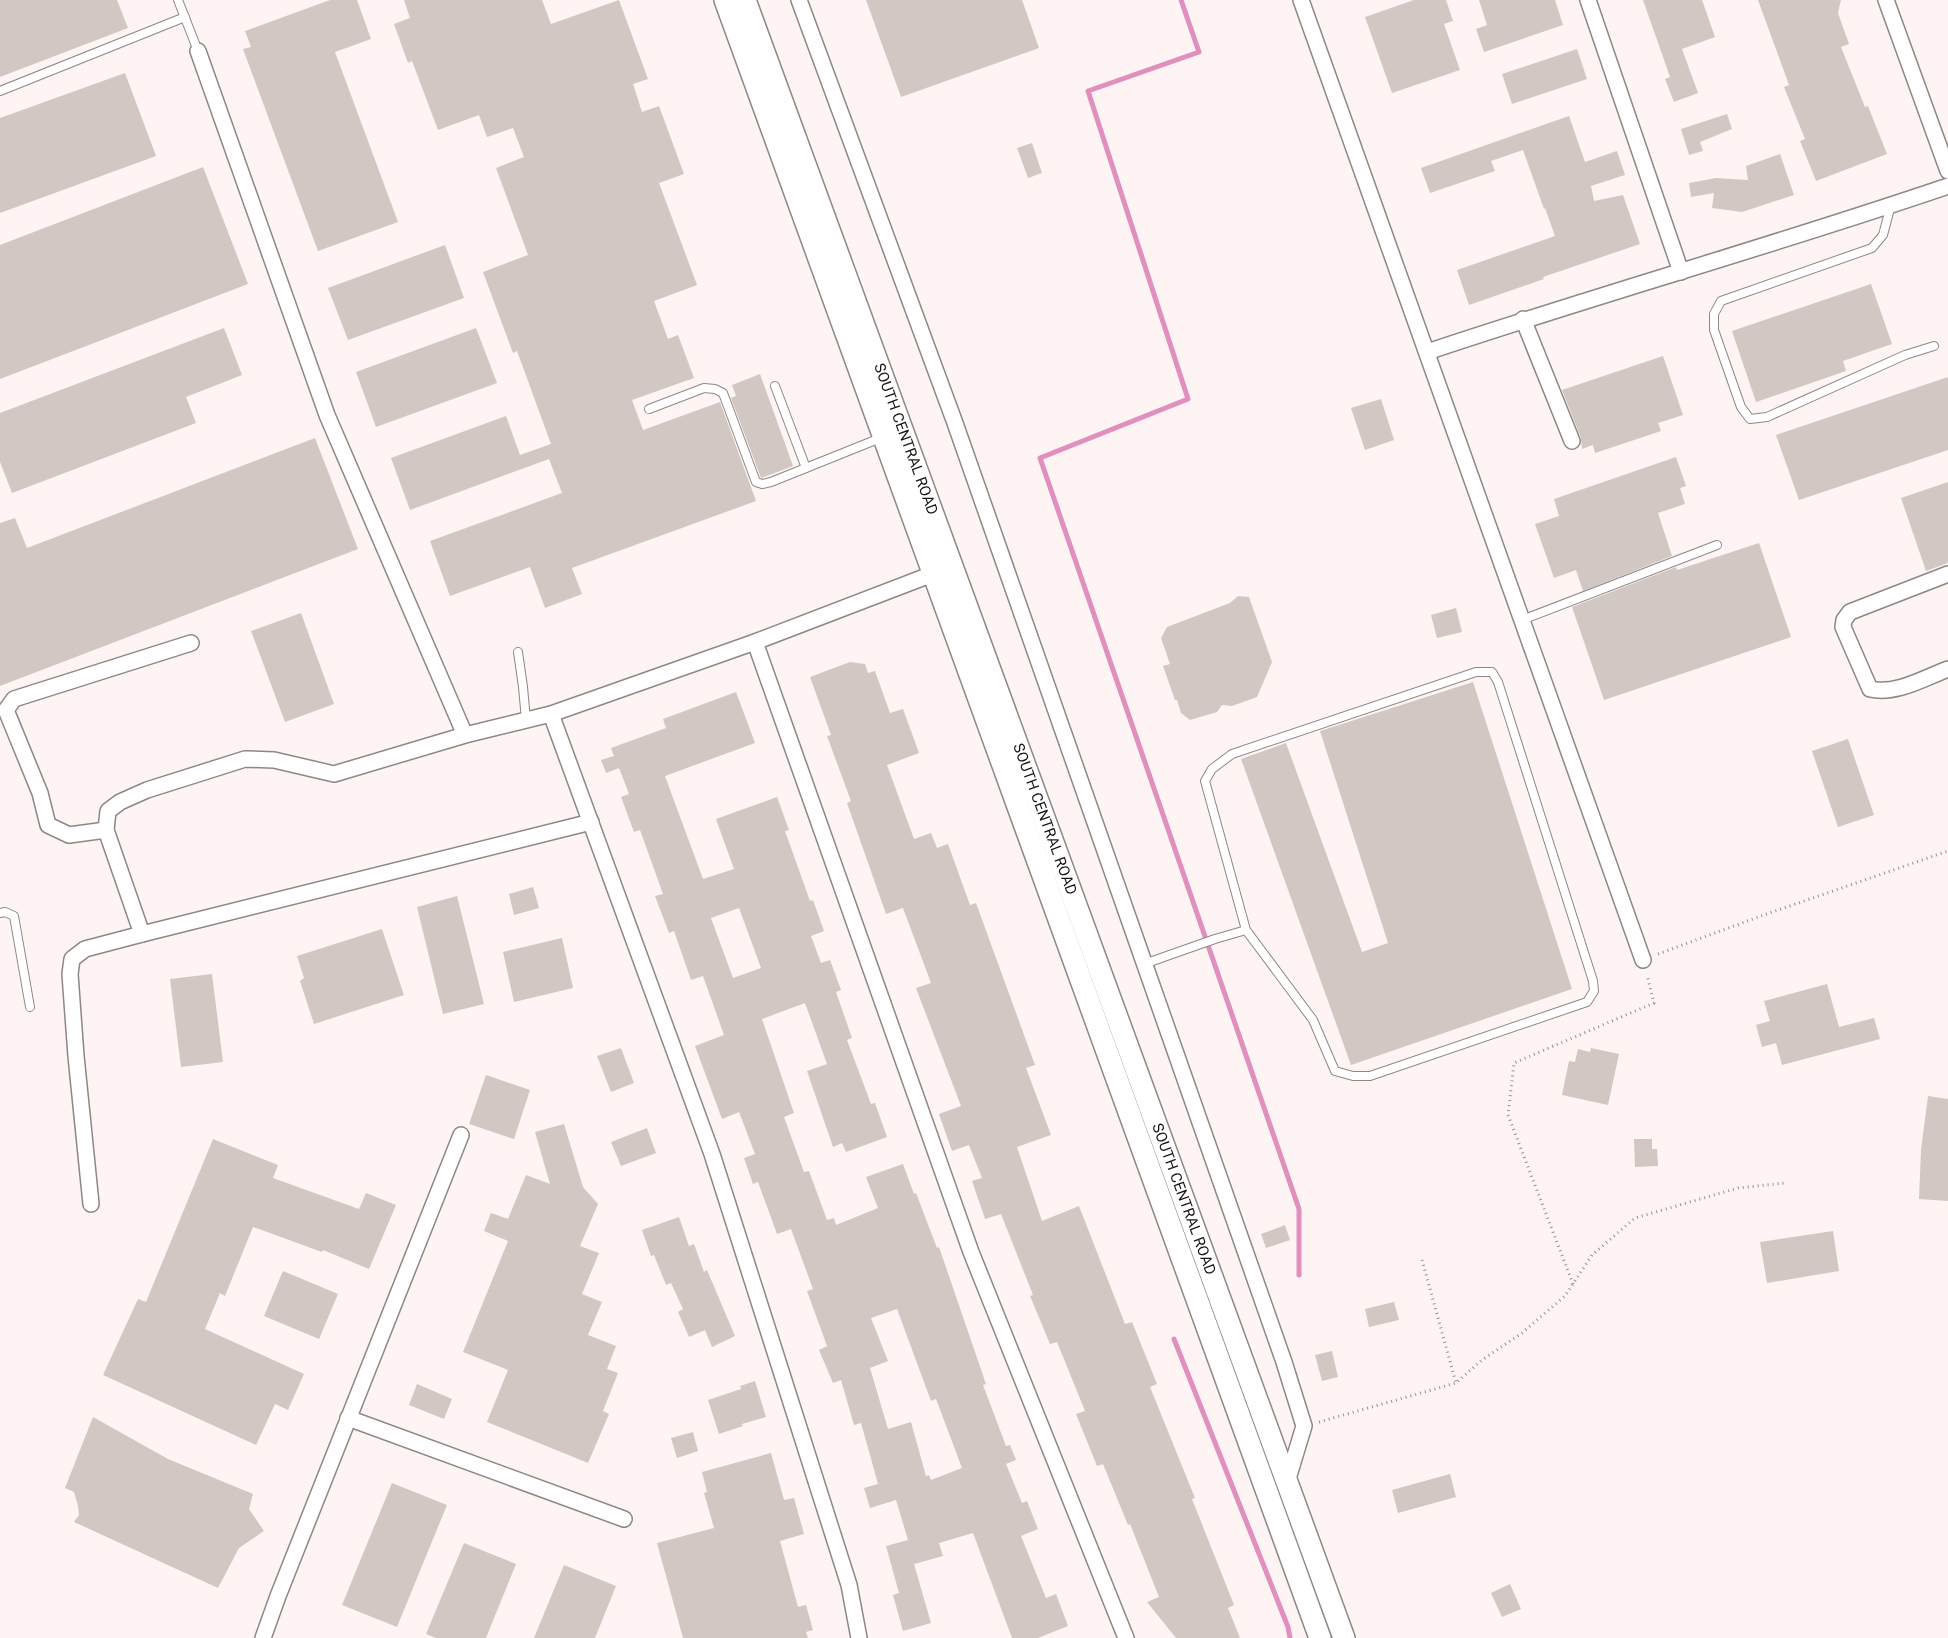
<svg xmlns="http://www.w3.org/2000/svg" width="1948" height="1638" viewBox="0 0 1948 1638" font-family="Roboto,sans-serif">
  <style>
    .lines { fill: none; stroke-linecap: round; stroke-linejoin: round }
    .stream { stroke: #e18fbe; stroke-width: 5 }
    .building { fill: #d1c7c3; fill-rule: evenodd }
    .service-casing { stroke: #908685; stroke-width: 10 }
    .minor-casing { stroke: #908685; stroke-width: 18 }
    .secondary-casing { stroke: #908685; stroke-width: 24 }
    .path { stroke: #989090; stroke-width: 3; stroke-dasharray: 1 4; stroke-linecap: butt }
    .service { stroke: #fff; stroke-width: 8 }
    .minor { stroke: #fff; stroke-width: 15 }
    .secondary { stroke: #fff; stroke-width: 21 }
    .labels { text-anchor: middle; dominant-baseline: central; stroke-width: 4.5; stroke-linejoin: round; paint-order: stroke }
    .street-label { font-size: 15px; fill: #181414; stroke: #fff }
  </style>
  <rect width="100%" height="100%" fill="#fef4f4"/>
  <g class="lines">
    <g class="stream">
      <path d="M 1181,0 L 1199,52 L 1088,91 L 1188,399 L 1040,458 L 1299,1209 L 1299,1275"/>
      <path d="M 1174,1339 L 1288,1627 L 1290,1638"/>
    </g>
  </g>
  <g class="building">
    <path d="M 0,0 L 117,0 L 128,28 L 0,77 Z"/>
    <path d="M 330,0 L 357,0 L 371,39 L 335,52 L 398,222 L 318,251 L 243,49 L 251,47 L 245,31 Z"/>
    <path d="M 404,0 L 542,0 L 551,24 L 619,0 L 648,79 L 633,84 L 642,112 L 659,106 L 684,174 L 659,183 L 697,285 L 654,301 L 668,339 L 678,335 L 694,378 L 632,400 L 643,430 L 720,402 L 756,501 L 572,568 L 582,594 L 545,608 L 530,567 L 450,596 L 430,541 L 562,493 L 549,459 L 410,510 L 391,458 L 506,416 L 520,455 L 551,444 L 517,351 L 513,353 L 483,272 L 528,255 L 496,168 L 524,157 L 513,128 L 487,137 L 479,115 L 438,130 L 412,61 L 408,63 L 394,24 L 410,18 Z"/>
    <path d="M 866,0 L 1022,0 L 1039,48 L 901,97 Z"/>
    <path d="M 1414,0 L 1446,0 L 1453,21 L 1444,24 L 1460,70 L 1392,93 L 1365,17 Z"/>
    <path d="M 1479,0 L 1555,0 L 1563,25 L 1484,52 L 1476,29 L 1487,25 Z"/>
    <path d="M 1643,0 L 1702,0 L 1715,37 L 1682,49 L 1698,93 L 1674,102 L 1665,79 L 1670,77 Z"/>
    <path d="M 1758,0 L 1841,0 L 1838,13 L 1849,44 L 1841,47 L 1865,107 L 1868,106 L 1887,154 L 1816,181 L 1800,141 L 1805,139 L 1784,87 L 1789,85 Z"/>
    <path d="M 1577,49 L 1587,79 L 1512,104 L 1502,74 Z"/>
    <path d="M 125,73 L 156,156 L 0,213 L 0,118 Z"/>
    <path d="M 1727,114 L 1732,129 L 1700,142 L 1703,151 L 1689,155 L 1681,129 Z"/>
    <path d="M 1569,116 L 1585,162 L 1617,151 L 1625,175 L 1591,186 L 1594,201 L 1623,195 L 1640,244 L 1543,277 L 1544,279 L 1469,305 L 1457,270 L 1555,236 L 1545,208 L 1544,209 L 1523,150 L 1491,161 L 1495,171 L 1430,193 L 1421,168 Z"/>
    <path d="M 1032,143 L 1042,173 L 1028,178 L 1017,148 Z"/>
    <path d="M 1780,154 L 1794,195 L 1742,212 L 1712,208 L 1714,193 L 1691,197 L 1689,183 L 1716,178 L 1748,180 L 1746,166 Z"/>
    <path d="M 203,167 L 248,284 L 0,379 L 0,245 Z"/>
    <path d="M 445,245 L 464,298 L 348,340 L 328,288 Z"/>
    <path d="M 1871,284 L 1892,344 L 1843,361 L 1846,371 L 1756,402 L 1732,331 Z"/>
    <path d="M 224,328 L 242,375 L 186,397 L 196,423 L 12,493 L 0,462 L 0,413 Z"/>
    <path d="M 476,328 L 497,383 L 376,427 L 356,372 Z"/>
    <path d="M 1663,356 L 1683,415 L 1658,423 L 1661,431 L 1595,453 L 1593,445 L 1582,449 L 1581,438 L 1562,390 Z"/>
    <path d="M 760,374 L 793,466 L 761,478 L 731,398 L 736,396 L 732,385 Z"/>
    <path d="M 1948,377 L 1948,450 L 1799,500 L 1776,435 Z"/>
    <path d="M 1381,399 L 1394,440 L 1365,450 L 1351,408 Z"/>
    <path d="M 315,438 L 358,549 L 0,686 L 0,523 L 15,518 L 27,548 Z"/>
    <path d="M 1676,457 L 1686,486 L 1680,488 L 1685,504 L 1658,513 L 1672,556 L 1583,591 L 1576,570 L 1554,578 L 1535,524 L 1559,516 L 1554,499 Z"/>
    <path d="M 1948,482 L 1948,563 L 1926,571 L 1901,498 Z"/>
    <path d="M 1759,543 L 1791,637 L 1604,700 L 1572,607 L 1676,567 L 1677,570 Z"/>
    <path d="M 1238,596 L 1249,597 L 1272,662 L 1257,697 L 1232,706 L 1222,705 L 1217,712 L 1190,720 L 1181,713 L 1177,700 L 1175,700 L 1163,666 L 1170,664 L 1161,638 L 1167,627 L 1230,603 Z"/>
    <path d="M 1456,608 L 1462,632 L 1437,638 L 1431,615 Z"/>
    <path d="M 301,613 L 334,704 L 285,722 L 251,631 Z"/>
    <path d="M 850,662 L 865,664 L 868,673 L 875,671 L 890,713 L 903,709 L 919,753 L 887,765 L 914,839 L 931,833 L 937,848 L 948,844 L 970,905 L 976,903 L 1035,1065 L 1026,1068 L 1051,1135 L 1017,1147 L 1042,1221 L 1079,1206 L 1125,1324 L 1132,1322 L 1157,1384 L 1150,1387 L 1195,1498 L 1192,1499 L 1234,1605 L 1228,1608 L 1240,1638 L 1176,1638 L 1147,1602 L 1159,1597 L 1130,1524 L 1128,1525 L 1103,1464 L 1097,1466 L 1076,1414 L 1085,1411 L 1057,1342 L 1050,1344 L 1030,1296 L 1033,1295 L 1001,1214 L 985,1219 L 972,1181 L 982,1178 L 969,1145 L 952,1151 L 939,1114 L 961,1106 L 916,988 L 931,983 L 903,908 L 886,914 L 847,803 L 851,801 L 827,736 L 831,735 L 810,677 Z"/>
    <path d="M 1473,682 L 1572,989 L 1351,1065 L 1241,759 L 1286,743 L 1362,952 L 1388,943 L 1320,731 Z"/>
    <path d="M 736,692 L 755,743 L 665,776 L 703,879 L 734,869 L 716,819 L 777,797 L 789,830 L 785,831 L 810,901 L 813,900 L 824,931 L 811,936 L 821,963 L 830,960 L 841,990 L 836,992 L 852,1038 L 847,1040 L 871,1104 L 875,1103 L 887,1137 L 846,1152 L 842,1143 L 833,1147 L 807,1071 L 827,1064 L 805,1003 L 762,1019 L 794,1113 L 784,1117 L 804,1172 L 809,1171 L 827,1220 L 834,1218 L 836,1225 L 878,1208 L 866,1177 L 903,1164 L 914,1194 L 916,1193 L 937,1248 L 939,1247 L 986,1384 L 983,1385 L 1006,1446 L 1010,1445 L 1016,1460 L 1006,1464 L 1022,1503 L 1027,1501 L 1038,1529 L 1021,1536 L 1046,1598 L 1056,1594 L 1068,1626 L 1038,1638 L 1012,1638 L 973,1533 L 939,1543 L 943,1556 L 914,1564 L 931,1623 L 903,1631 L 893,1595 L 899,1593 L 886,1546 L 908,1540 L 896,1500 L 870,1508 L 864,1488 L 878,1484 L 868,1448 L 861,1423 L 854,1425 L 841,1380 L 833,1383 L 819,1350 L 827,1346 L 807,1291 L 813,1289 L 791,1229 L 777,1234 L 758,1182 L 753,1184 L 744,1158 L 755,1154 L 739,1112 L 722,1119 L 695,1046 L 724,1035 L 703,976 L 691,980 L 674,931 L 669,933 L 655,896 L 663,894 L 640,830 L 634,832 L 621,797 L 629,794 L 619,768 L 606,773 L 601,760 L 614,756 L 611,748 L 666,728 L 663,719 ZM 739,908 L 761,968 L 733,978 L 711,918 ZM 897,1309 L 931,1401 L 936,1399 L 962,1468 L 931,1480 L 929,1475 L 926,1476 L 911,1422 L 888,1429 L 870,1368 L 888,1361 L 871,1318 Z"/>
    <path d="M 1848,739 L 1874,815 L 1838,827 L 1812,751 Z"/>
    <path d="M 533,887 L 539,908 L 514,915 L 509,894 Z"/>
    <path d="M 457,896 L 484,1004 L 443,1014 L 417,907 Z"/>
    <path d="M 382,929 L 404,995 L 314,1024 L 300,981 L 304,978 L 297,956 Z"/>
    <path d="M 562,938 L 573,988 L 514,1002 L 503,952 Z"/>
    <path d="M 212,974 L 223,1062 L 181,1067 L 170,979 Z"/>
    <path d="M 1827,984 L 1839,1027 L 1874,1018 L 1880,1039 L 1782,1065 L 1776,1043 L 1762,1047 L 1756,1025 L 1770,1021 L 1764,1001 Z"/>
    <path d="M 621,1048 L 634,1083 L 611,1092 L 597,1056 Z"/>
    <path d="M 1591,1048 L 1619,1054 L 1608,1105 L 1562,1095 L 1569,1061 L 1575,1062 L 1578,1049 L 1590,1052 Z"/>
    <path d="M 486,1075 L 530,1090 L 514,1139 L 469,1124 Z"/>
    <path d="M 1928,1096 L 1948,1099 L 1948,1201 L 1919,1199 L 1921,1150 Z"/>
    <path d="M 564,1124 L 583,1187 L 598,1204 L 580,1246 L 599,1253 L 582,1294 L 602,1302 L 588,1335 L 616,1346 L 607,1369 L 618,1373 L 603,1411 L 609,1414 L 588,1463 L 487,1422 L 508,1370 L 463,1352 L 508,1241 L 484,1231 L 491,1213 L 508,1219 L 526,1175 L 550,1184 L 535,1132 Z"/>
    <path d="M 647,1128 L 656,1153 L 621,1166 L 611,1142 Z"/>
    <path d="M 213,1139 L 278,1165 L 273,1178 L 359,1209 L 366,1193 L 396,1205 L 369,1269 L 323,1250 L 322,1252 L 253,1227 L 225,1296 L 220,1293 L 205,1329 L 304,1374 L 288,1410 L 275,1404 L 256,1445 L 103,1375 L 138,1299 L 146,1302 Z"/>
    <path d="M 1634,1139 L 1652,1139 L 1652,1149 L 1657,1149 L 1658,1166 L 1635,1167 Z"/>
    <path d="M 679,1217 L 689,1246 L 694,1244 L 704,1272 L 707,1270 L 735,1336 L 712,1347 L 705,1330 L 689,1337 L 678,1312 L 683,1309 L 671,1283 L 666,1285 L 654,1255 L 651,1256 L 642,1230 Z"/>
    <path d="M 1285,1225 L 1290,1240 L 1266,1248 L 1261,1234 Z"/>
    <path d="M 1833,1231 L 1839,1271 L 1767,1283 L 1760,1242 Z"/>
    <path d="M 283,1271 L 338,1294 L 319,1339 L 264,1316 Z"/>
    <path d="M 1394,1302 L 1399,1320 L 1369,1327 L 1365,1309 Z"/>
    <path d="M 1332,1351 L 1338,1377 L 1322,1381 L 1315,1355 Z"/>
    <path d="M 755,1381 L 766,1417 L 742,1424 L 743,1426 L 719,1434 L 708,1400 L 741,1389 L 740,1386 Z"/>
    <path d="M 417,1384 L 452,1399 L 444,1419 L 409,1405 Z"/>
    <path d="M 93,1417 L 168,1459 L 253,1494 L 249,1509 L 264,1531 L 239,1548 L 218,1588 L 74,1522 L 79,1515 L 78,1506 L 74,1492 L 65,1488 Z"/>
    <path d="M 693,1432 L 698,1451 L 677,1458 L 671,1438 Z"/>
    <path d="M 771,1453 L 784,1500 L 794,1498 L 804,1534 L 780,1541 L 798,1607 L 806,1605 L 813,1630 L 806,1632 L 808,1638 L 683,1638 L 657,1543 L 714,1528 L 704,1493 L 707,1492 L 702,1472 Z"/>
    <path d="M 1450,1474 L 1456,1497 L 1398,1513 L 1392,1490 Z"/>
    <path d="M 392,1483 L 447,1505 L 397,1627 L 342,1605 Z"/>
    <path d="M 464,1543 L 516,1564 L 486,1638 L 436,1638 L 426,1634 Z"/>
    <path d="M 564,1565 L 616,1586 L 595,1638 L 534,1638 Z"/>
    <path d="M 1510,1584 L 1521,1609 L 1502,1617 L 1491,1593 Z"/>
  </g>
  <g class="lines">
    <defs>
      <g id="service">
        <path d="M 178,0 L 198,51"/>
        <path d="M 0,91 L 185,17"/>
        <path d="M 1891,205 L 1883,235 L 1872,248 L 1721,301 L 1714,314 L 1714,330 L 1741,407 L 1750,419 L 1767,417 L 1905,355 L 1934,346"/>
        <path d="M 775,386 L 806,468"/>
        <path d="M 649,409 L 704,388 L 715,389 L 723,393 L 756,482 L 762,484 L 771,482 L 883,437"/>
        <path d="M 1522,620 L 1717,545"/>
        <path d="M 518,652 L 523,687 L 526,720"/>
        <path d="M 0,913 L 5,912 L 14,916 L 30,1007"/>
        <path d="M 1144,964 L 1215,939 L 1246,930 L 1205,781 L 1212,769 L 1232,754 L 1476,672 L 1492,672 L 1498,682 L 1593,981 L 1594,991 L 1587,1002 L 1370,1076 L 1353,1076 L 1335,1071 L 1313,1020 L 1246,930"/>
      </g>
      <g id="minor">
        <path d="M 799,0 L 955,423 L 1284,1362 L 1304,1426 L 1287,1482"/>
        <path d="M 1301,0 L 1643,960"/>
        <path d="M 1588,0 L 1681,272"/>
        <path d="M 1886,0 L 1948,171"/>
        <path d="M 198,51 L 327,415 L 465,735 L 551,714 L 755,642 L 943,570"/>
        <path d="M 1523,319 L 1572,441"/>
        <path d="M 1427,352 C 1600,294 1775,245 1948,186"/>
        <path d="M 1948,574 L 1850,612 L 1844,620 L 1843,627 L 1870,689 C 1896,695 1924,678 1948,669"/>
        <path d="M 755,642 L 971,1252 L 1126,1638"/>
        <path d="M 551,714 L 712,1154 L 849,1585 L 859,1638"/>
        <path d="M 106,830 L 69,835 L 48,825 L 40,793 L 6,710 L 14,699 L 191,643"/>
        <path d="M 142,934 L 591,822"/>
        <path d="M 91,1204 L 76,1056 L 70,974 L 72,959 L 85,949 L 142,934 L 106,830 L 108,811 L 120,802 L 147,790 L 245,759 L 274,760 L 334,774 L 465,735"/>
        <path d="M 348,1418 L 624,1519"/>
        <path d="M 263,1638 L 278,1596 L 461,1135"/>
      </g>
      <g id="secondary">
        <path d="M 725,0 L 1320,1638"/>
        <path d="M 745,0 L 1344,1638"/>
      </g>
    </defs>
    <use href="#service" class="service-casing"/>
    <use href="#minor" class="minor-casing"/>
    <use href="#secondary" class="secondary-casing"/>
    <g class="path">
      <path d="M 1658,954 L 1761,916 L 1948,851"/>
      <path d="M 1422,1260 L 1456,1383"/>
      <path d="M 1573,1284 L 1508,1115 L 1514,1063 L 1654,1003 L 1647,975"/>
      <path d="M 1319,1422 L 1456,1383 L 1482,1360 L 1522,1333 L 1565,1296 L 1592,1255 L 1635,1218 L 1738,1188 L 1784,1183"/>
    </g>
    <use href="#service" class="service"/>
    <use href="#minor" class="minor"/>
    <use href="#secondary" class="secondary"/>
  </g>
  <g class="labels">
    <g class="street-label">
      <text transform="translate(906 439) rotate(70)">SOUTH CENTRAL ROAD</text>
      <text transform="translate(1045 819) rotate(70)">SOUTH CENTRAL ROAD</text>
      <text transform="translate(1184 1199) rotate(70)">SOUTH CENTRAL ROAD</text>
    </g>
  </g>
</svg>
